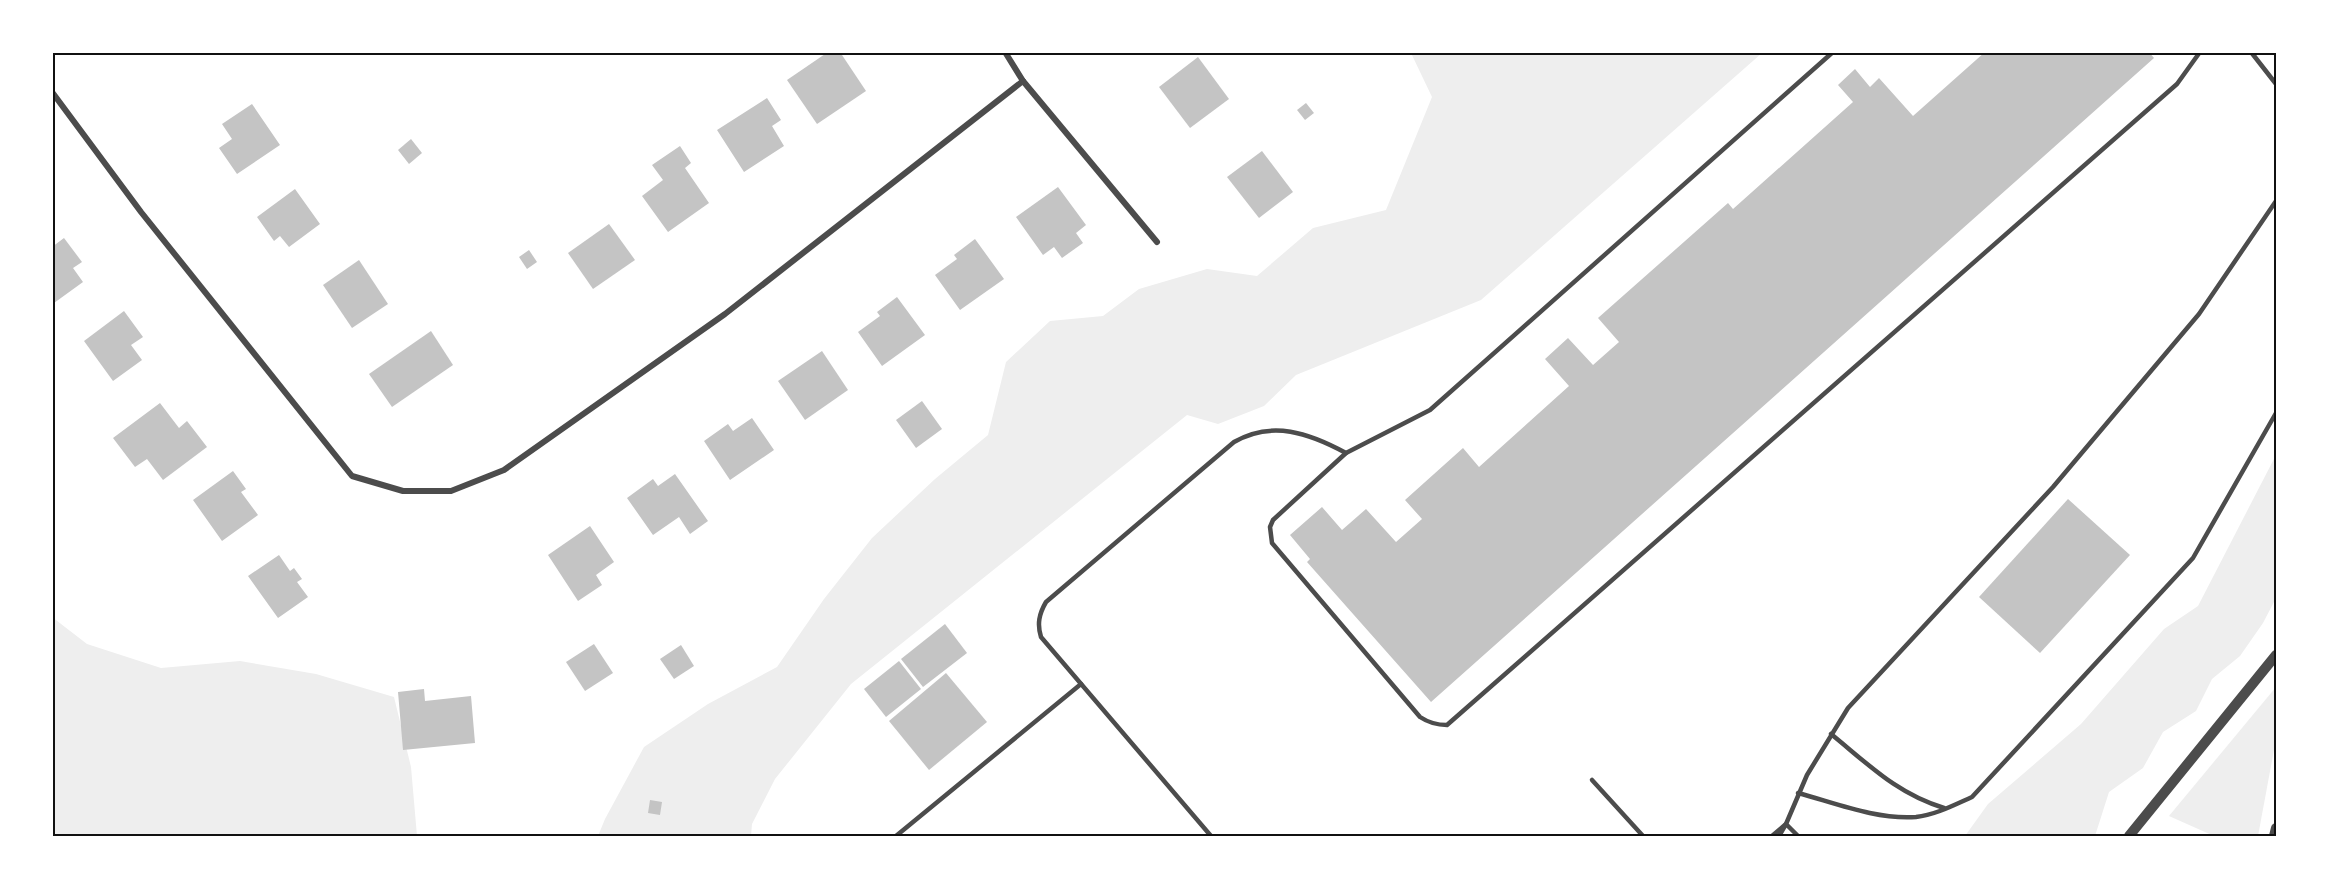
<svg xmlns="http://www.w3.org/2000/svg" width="2329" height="889" viewBox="0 0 2329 889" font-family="Overpass,sans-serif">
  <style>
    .green { fill: #eee }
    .building { fill: #c4c4c4 }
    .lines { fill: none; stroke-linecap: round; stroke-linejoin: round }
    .service { stroke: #4c4c4c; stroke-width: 4.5 }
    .minor { stroke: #4c4c4c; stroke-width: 6 }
    .tertiary { stroke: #4c4c4c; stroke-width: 10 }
    .neatline { fill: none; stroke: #111; stroke-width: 2 }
  </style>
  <rect width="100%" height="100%" fill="#fff"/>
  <g class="green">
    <path d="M 1411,53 L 1762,53 L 1481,300 L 1296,375 L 1264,406 L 1218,424 L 1187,415 L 851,684 L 775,779 L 752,824 L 751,836 L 598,836 L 605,819 L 644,747 L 708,704 L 777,667 L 824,599 L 872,538 L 935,479 L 988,435 L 1006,362 L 1050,321 L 1103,316 L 1139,289 L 1207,269 L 1257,276 L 1313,228 L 1386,210 L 1432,97 Z"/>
    <path d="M 2276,455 L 2276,598 L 2263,623 L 2240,656 L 2212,679 L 2196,711 L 2163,732 L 2143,768 L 2109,792 L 2095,836 L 1965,836 L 1988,804 L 2081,724 L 2164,629 L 2198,606 Z"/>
    <path d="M 52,617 L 87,644 L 161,668 L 240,661 L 316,674 L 394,697 L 411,767 L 417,836 L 53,836 Z"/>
    <path d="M 2276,687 L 2276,739 L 2258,836 L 2214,836 L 2169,816 Z"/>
  </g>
  <g class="building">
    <path d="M 828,52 L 840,52 L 866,91 L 817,124 L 787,80 Z"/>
    <path d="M 1985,52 L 2149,52 L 2154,58 L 1431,702 L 1307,562 L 1310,559 L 1290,535 L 1322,507 L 1342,530 L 1366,509 L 1396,542 L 1422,519 L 1405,500 L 1463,448 L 1479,467 L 1569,386 L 1545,359 L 1568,338 L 1593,365 L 1619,342 L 1598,318 L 1728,203 L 1733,209 L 1853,102 L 1838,85 L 1855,69 L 1870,87 L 1879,78 L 1913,116 Z"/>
    <path d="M 1198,57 L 1229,99 L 1190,128 L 1159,87 Z"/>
    <path d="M 767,98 L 781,120 L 772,126 L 784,146 L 744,172 L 717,130 Z"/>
    <path d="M 1306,103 L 1314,113 L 1305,120 L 1297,110 Z"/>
    <path d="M 252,104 L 280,145 L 237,174 L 219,148 L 232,139 L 222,124 Z"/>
    <path d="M 411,139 L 422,153 L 409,164 L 398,150 Z"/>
    <path d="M 680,146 L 691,163 L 685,168 L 709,203 L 668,232 L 642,196 L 663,180 L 652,165 Z"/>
    <path d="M 1262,151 L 1293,192 L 1259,218 L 1227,177 Z"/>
    <path d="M 1058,187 L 1086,225 L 1076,233 L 1083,243 L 1062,258 L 1054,247 L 1043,255 L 1016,217 Z"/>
    <path d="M 295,189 L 320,224 L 289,247 L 280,236 L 274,241 L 257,217 Z"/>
    <path d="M 609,224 L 635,260 L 593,289 L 568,253 Z"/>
    <path d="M 64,238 L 82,262 L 73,268 L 83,282 L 54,303 L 52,301 L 52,247 Z"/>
    <path d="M 975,239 L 1004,279 L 960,310 L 935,275 L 957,259 L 954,255 Z"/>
    <path d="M 529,250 L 537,262 L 527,269 L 519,257 Z"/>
    <path d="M 359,260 L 388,304 L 352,328 L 323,285 Z"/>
    <path d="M 897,297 L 925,335 L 882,366 L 858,332 L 880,316 L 877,312 Z"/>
    <path d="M 124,311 L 143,337 L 131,345 L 142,360 L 113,381 L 84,341 Z"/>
    <path d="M 431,331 L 453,365 L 392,407 L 369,374 Z"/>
    <path d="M 822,351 L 848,390 L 805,420 L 778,381 Z"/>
    <path d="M 922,401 L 942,429 L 916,448 L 896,420 Z"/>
    <path d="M 160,403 L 179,428 L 187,421 L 207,447 L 163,480 L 147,459 L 135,467 L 113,438 Z"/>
    <path d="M 752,418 L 774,450 L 730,480 L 704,441 L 728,424 L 733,431 Z"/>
    <path d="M 233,471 L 246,489 L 241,492 L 258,515 L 222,541 L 193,500 Z"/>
    <path d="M 675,474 L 708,521 L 690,534 L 679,517 L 653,535 L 627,498 L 653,479 L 658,486 Z"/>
    <path d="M 2068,499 L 2130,555 L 2040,653 L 1979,597 Z"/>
    <path d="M 590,526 L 614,562 L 596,575 L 602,585 L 578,601 L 548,555 Z"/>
    <path d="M 279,555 L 290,571 L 294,568 L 302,579 L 297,582 L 308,597 L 278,618 L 248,576 Z"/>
    <path d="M 945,624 L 967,653 L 923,687 L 901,659 Z"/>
    <path d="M 594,644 L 613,673 L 585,691 L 566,662 Z"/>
    <path d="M 681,645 L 694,666 L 674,679 L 660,659 Z"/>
    <path d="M 899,661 L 921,689 L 886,717 L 864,689 Z"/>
    <path d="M 946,673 L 987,722 L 929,770 L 889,721 Z"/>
    <path d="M 424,689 L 425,701 L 471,696 L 475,743 L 403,750 L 398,692 Z"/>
    <path d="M 650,800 L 662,802 L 660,815 L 648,813 Z"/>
  </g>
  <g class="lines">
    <g class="service">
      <path d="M 1833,52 L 1430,410 L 1346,453 L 1273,520 L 1270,527 L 1272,543 L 1420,717 C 1429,723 1436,725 1447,725 L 2177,84 L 2200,52"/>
      <path d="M 2251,52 L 2276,84"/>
      <path d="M 1831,734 C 1868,764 1897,794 1944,808"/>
      <path d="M 1592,780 L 1643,836"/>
      <path d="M 1798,793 C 1835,803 1877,820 1916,817 C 1935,815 1954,805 1972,797 L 2193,558 L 2276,413"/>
      <path d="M 896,836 L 1081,684"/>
      <path d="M 1211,836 L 1041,637 C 1037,624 1039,614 1046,602 L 1234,442 C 1272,420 1309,433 1346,453"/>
      <path d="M 1772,836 L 1786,824 L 1807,775 L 1848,708 L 2053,487 L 2199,314 L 2276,201"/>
      <path d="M 1779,836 L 1786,824 L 1798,836"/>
    </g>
    <g class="minor">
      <path d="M 1005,52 L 1023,81 L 1157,242"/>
      <path d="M 52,92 L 141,212 L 352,476 L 403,491 L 451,491 L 504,470 L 725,314 L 1023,81"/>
    </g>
    <g class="tertiary">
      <path d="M 2129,836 L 2276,655"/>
      <path d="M 2274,836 L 2276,828"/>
    </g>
  </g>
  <rect width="2329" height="889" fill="none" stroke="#ffffff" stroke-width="108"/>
  <rect x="54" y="54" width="2221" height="781" class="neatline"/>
</svg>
